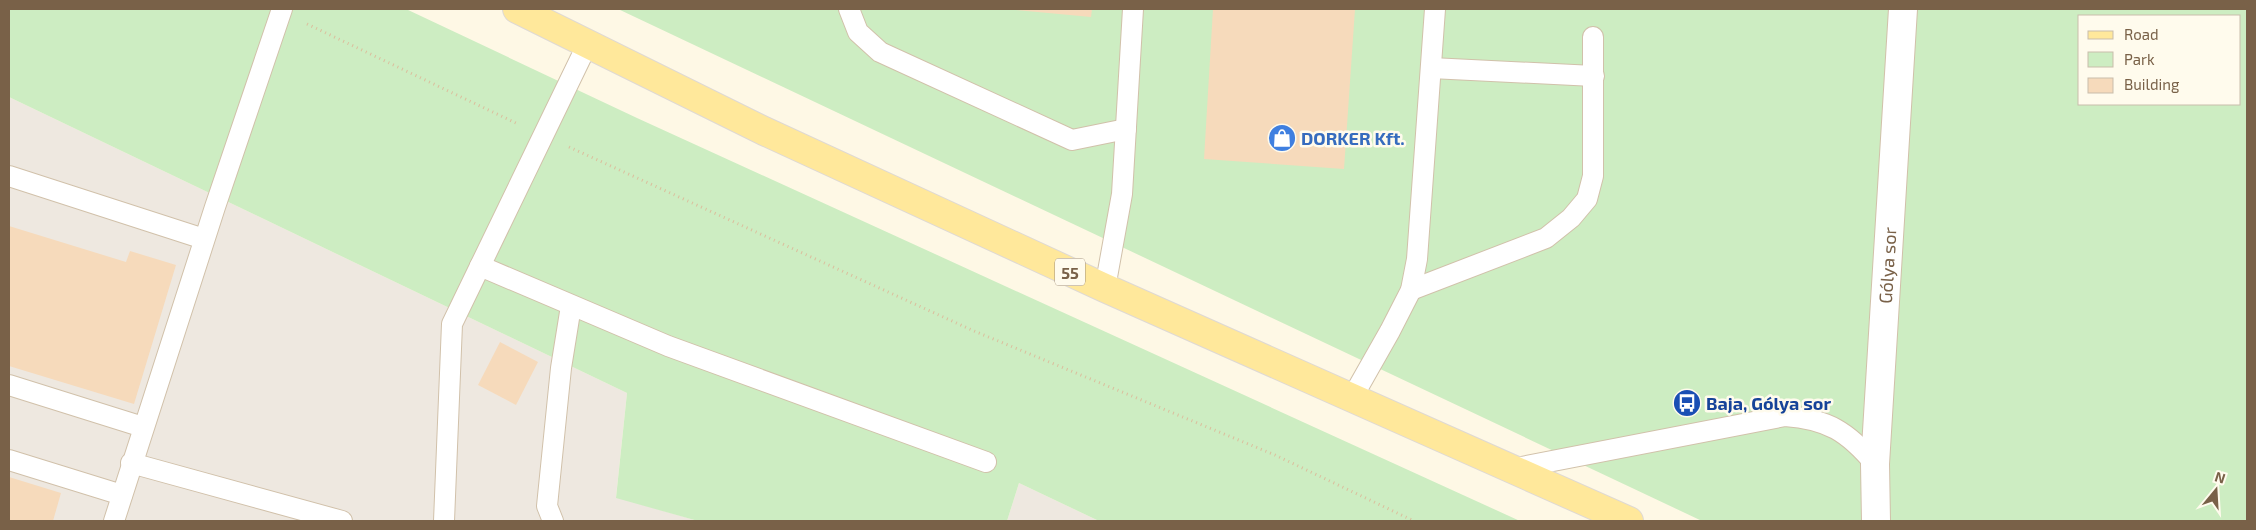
<svg xmlns="http://www.w3.org/2000/svg" width="2256" height="530" viewBox="0 0 2256 530" font-family="'Exo 2',sans-serif">
  <style>
    .industrial { fill: #eee8e0 }
    .green { fill: #cdedc2; fill-rule: evenodd }
    .building { fill: #f6dabb }
    .lines { fill: none; stroke-linecap: round; stroke-linejoin: round }
    .lane-casing { stroke: #d1c1aa; stroke-width: 22 }
    .street-casing { stroke: #d1c1aa; stroke-width: 30 }
    .primary-casing { stroke: #dfd9d3; stroke-width: 30 }
    .path { stroke: #dbbe9d; stroke-width: 3; stroke-dasharray: 1 4; stroke-linecap: butt }
    .lane { stroke: #fff; stroke-width: 20 }
    .street { stroke: #fff; stroke-width: 28 }
    .primary { stroke: #ffe89b; stroke-width: 28 }
    .labels { text-anchor: middle; dominant-baseline: central; stroke-width: 5; stroke-linejoin: round; paint-order: stroke }
    .shield { fill: #fffbed; stroke: #a18f7a; stroke-width: 1 }
    .shield-label { font-size: 16px; font-weight: bold; fill: #796148 }
    .shop-label { font-size: 18px; font-weight: bold; fill: #366cbe; stroke: #fffbed; text-anchor: start }
    .street-label { font-size: 18px; fill: #796148; stroke: #fffbed }
    .transit-label { font-size: 18px; font-weight: bold; fill: #164399; stroke: #fffbed; text-anchor: start }
  </style>
  <rect width="100%" height="100%" fill="#fef8e5"/>
  <g class="industrial">
    <path d="M 9,97 L 627,393 L 616,497 L 698,521 L 9,521 Z"/>
    <path d="M 1019,483 L 1099,521 L 1007,521 Z"/>
  </g>
  <g class="green">
    <path d="M 9,9 L 406,9 L 637,118 L 1520,521 L 1099,521 L 1019,483 L 1007,521 L 698,521 L 616,498 L 627,393 L 9,97 Z"/>
    <path d="M 618,9 L 2247,9 L 2247,521 L 1702,521 ZM 2080,16 L 2240,16 L 2240,104 L 2080,104 Z"/>
  </g>
  <g class="building">
    <path d="M 1006,9 L 1092,9 L 1091,17 Z"/>
    <path d="M 1213,9 L 1355,9 L 1344,169 L 1204,159 Z"/>
    <path d="M 9,226 L 126,262 L 130,251 L 176,265 L 134,404 L 9,366 Z"/>
    <path d="M 500,342 L 538,362 L 516,405 L 478,385 Z"/>
    <path d="M 9,477 L 61,493 L 53,521 L 9,521 Z"/>
  </g>
  <g class="lines">
    <defs>
      <g id="lane">
        <path d="M 849,9 L 858,32 L 880,52 L 1072,140 L 1126,129"/>
        <path d="M 1431,68 L 1594,76"/>
        <path d="M 9,176 L 204,239"/>
        <path d="M 480,266 L 668,346 L 986,462"/>
        <path d="M 1105,288 L 1122,194 L 1133,9"/>
        <path d="M 1411,290 L 1546,238 L 1571,218 L 1587,199 L 1593,176 L 1593,37"/>
        <path d="M 9,385 L 143,427"/>
        <path d="M 1352,398 L 1390,331 L 1411,290 L 1417,259 L 1435,9"/>
        <path d="M 9,460 L 122,495"/>
        <path d="M 131,463 L 342,521"/>
        <path d="M 1511,469 L 1785,416 C 1828,419 1848,432 1875,464"/>
        <path d="M 114,521 L 215,207 L 282,9"/>
        <path d="M 444,521 L 452,324 L 588,43"/>
        <path d="M 553,521 L 547,506 L 561,368 L 571,306"/>
      </g>
      <g id="street">
        <path id="s1" d="M 1876,521 L 1875,464 L 1903,9"/>
      </g>
      <path id="primary" d="M 517,9 L 764,131 L 1105,288 L 1629,521"/>
    </defs>
    <use href="#lane" class="lane-casing"/>
    <use href="#street" class="street-casing"/>
    <use href="#primary" class="primary-casing"/>
    <g class="path">
      <path d="M 307,24 L 518,124"/>
      <path d="M 569,147 L 974,331 L 1275,455 L 1414,521"/>
    </g>
    <use href="#lane" class="lane"/>
    <use href="#street" class="street"/>
    <use href="#primary" class="primary"/>
  </g>
  <defs>
    <symbol id="shop-disc" viewBox="-11 -11 22 22"><circle r="9.5" fill="#3f7fe0" stroke="#fffbed"/><path d="M-5-2.5h2.3a2.7 3.5 0 0 1 5.4 0H5L5.5 6h-11ZM-1.5-2.5h3a1.5 2.3 0 0 0-3 0Z" fill="#fff"/></symbol>
    <symbol id="bus-disc" viewBox="-11 -11 22 22"><circle r="9.5" fill="#1a4fb4" stroke="#fffbed"/><path d="M-5-6H5V4H4V6H2V4H-2V6H-4V4H-5ZM-3.5-4V0h7V-4ZM-3.5 1.2v1.5H-2V1.2ZM2 1.2v1.5H3.5V1.2Z" fill="#fff"/></symbol>
  </defs>
  <g fill-rule="evenodd">
    <use href="#shop-disc" x="1266" y="122" width="32" height="32"/>
    <use href="#bus-disc" x="1671" y="387" width="32" height="32"/>
  </g>
  <g class="labels">
    <rect class="shield" x="1055" y="258.5" width="30" height="27" rx="4"/>
    <g class="shield-label">
      <text x="1070" y="272">55</text>
    </g>
    <g class="shop-label">
      <text x="1301" y="138">DORKER Kft.</text>
    </g>
    <g class="street-label">
      <text stroke="none"><textPath href="#s1" startOffset="256">Gólya sor</textPath></text>
    </g>
    <g class="transit-label">
      <text x="1706" y="403">Baja, Gólya sor</text>
    </g>
  </g>
  <rect width="2256" height="530" fill="none" stroke="#796148" stroke-width="20"/>
  <rect x="2078" y="15" width="162" height="90" fill="#fffbed" stroke="#c9bdab"/>
  <rect x="2088" y="31" width="25" height="8" fill="#ffe89b" stroke="#c9bdab"/>
  <text x="2124" y="40" font-size="15" fill="#796148">Road</text>
  <rect x="2088" y="52" width="25" height="15" fill="#cdedc2" stroke="#c9bdab"/>
  <text x="2124" y="65" font-size="15" fill="#796148">Park</text>
  <rect x="2088" y="78" width="25" height="15" fill="#f6dabb" stroke="#c9bdab"/>
  <text x="2124" y="90" font-size="15" fill="#796148">Building</text>
  <g transform="translate(2216 490) rotate(18)" stroke="#fffbed" stroke-width="4" paint-order="stroke">
  <path d="M0-4L9 19L0 12L-9 19Z" fill="#796148"/>
  <text y="-8" font-size="14" font-weight="bold" text-anchor="middle" fill="#796148">N</text>
  </g>
</svg>
